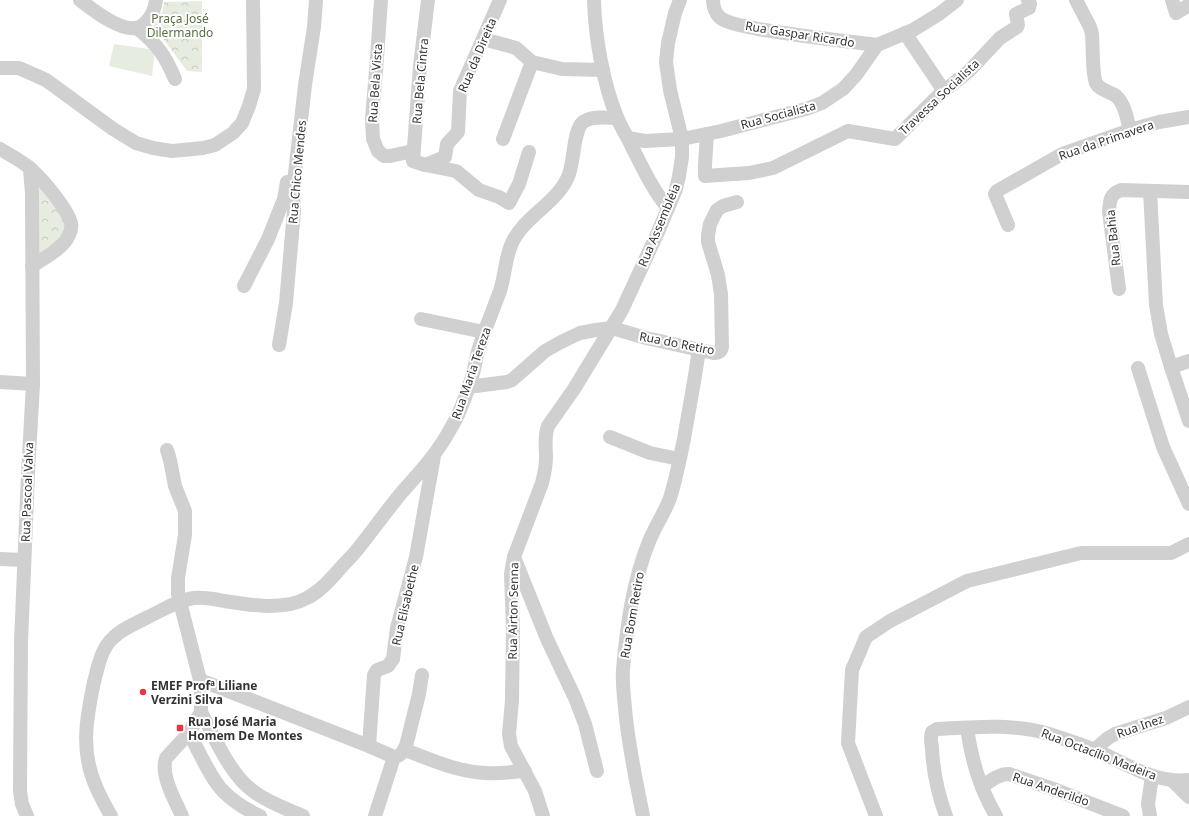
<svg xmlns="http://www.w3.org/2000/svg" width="1189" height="816" viewBox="0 0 1189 816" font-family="'Noto Sans',sans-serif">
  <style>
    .park { fill: url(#park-crowns) }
    .garden { fill: #e6ecdf }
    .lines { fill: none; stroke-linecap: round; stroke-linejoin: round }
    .minor { stroke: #d0d0d0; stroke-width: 14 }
    .poi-dot { fill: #e63946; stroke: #fff; stroke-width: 1.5 }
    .labels { text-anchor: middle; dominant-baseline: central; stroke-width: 4; stroke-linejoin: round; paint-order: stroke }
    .park-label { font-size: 12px; fill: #56703f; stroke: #fff }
    .street-label { font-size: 12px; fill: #333; stroke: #fff }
    .poi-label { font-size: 12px; font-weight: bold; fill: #333; stroke: #fff; text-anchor: start }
  </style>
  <defs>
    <pattern id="park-crowns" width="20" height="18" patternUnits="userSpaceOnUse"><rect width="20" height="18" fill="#e6ecdf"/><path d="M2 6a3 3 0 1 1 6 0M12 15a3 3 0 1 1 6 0" fill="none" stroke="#c6cbc0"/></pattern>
  </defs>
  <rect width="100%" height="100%" fill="#fff"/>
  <g class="park">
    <path d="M 202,1 L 202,72 L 187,71 L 153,25 C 160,19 163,12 164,2 Z"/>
    <path d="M 37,183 L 64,218 L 66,226 L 60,240 L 33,258 Z"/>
  </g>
  <path class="garden" d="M 114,44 L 155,50 L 152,76 L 109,66 Z"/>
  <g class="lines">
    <g class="minor">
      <path d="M 80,0 C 93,10 118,30 135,28 C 139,28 143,25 146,22 C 152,16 155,9 156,0"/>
      <path d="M 381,0 L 377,58 L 372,119 L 373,139 L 378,151 L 384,156 L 390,156 L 413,151"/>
      <path d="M 428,0 L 420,66 L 413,161 L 425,165 L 456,171 L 479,190 L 499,197 L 509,203 L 519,184 L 529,152"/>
      <path d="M 594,0 C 595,37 603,83 617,117 C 621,128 628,137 632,147 C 643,169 653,190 668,208"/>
      <path d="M 713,0 C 713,7 716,15 722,19 C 732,25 746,26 758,29 C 797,36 837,40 877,45"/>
      <path d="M 1076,0 L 1090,27 L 1092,34 C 1093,45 1092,74 1096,83 C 1100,91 1110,91 1116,96 C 1125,104 1127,119 1130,130"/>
      <path d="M 1172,0 L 1176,13 L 1189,5"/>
      <path d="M 137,28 C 157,44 165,55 175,79"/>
      <path d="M 905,33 L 944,91"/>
      <path d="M 483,39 L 516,48 L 532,62 L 562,69 L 603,70"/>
      <path d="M 0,68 L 19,68 L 46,80 L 113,129 L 136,143 L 153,148 L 172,151 L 203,148 L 215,145 L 233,133 L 242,123 L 249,106 L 254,89 L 253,0"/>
      <path d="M 707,134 L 705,165 L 705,176 L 749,173 L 773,168 L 848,131 L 895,139 L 939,95 L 969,71 L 1000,38 L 1017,27 L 1018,25 L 1016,14 L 1029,8 L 1030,4 L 1028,0"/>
      <path d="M 628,138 L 645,141 L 682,139 L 721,131 L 806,109 L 822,103 L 843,89 L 856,75 L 877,45 L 913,30 L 939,14 L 957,0"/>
      <path d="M 503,139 L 532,62"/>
      <path d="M 0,149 C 10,155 22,161 31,169 C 43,180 67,208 71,223 C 72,227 71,231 69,235 C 64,248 43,259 32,266"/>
      <path d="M 425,165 L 445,157 L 447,144 L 458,132 L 460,91 L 500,0"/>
      <path d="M 1150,191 L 1156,305 L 1161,334 L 1171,367 L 1189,421"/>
      <path d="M 1008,225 L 995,194 L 997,191 L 1062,154 L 1130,130 L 1159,122 L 1189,117"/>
      <path d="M 244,286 L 268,239 L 284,199 L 287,182"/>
      <path d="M 1119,289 L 1109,211 C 1110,200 1110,194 1121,190 L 1189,192"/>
      <path d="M 421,319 L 484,332"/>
      <path d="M 279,345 L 286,303 L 294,211 L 293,191 L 305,85 L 314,27 L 316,0"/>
      <path d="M 1171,367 L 1189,361"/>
      <path d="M 1138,368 L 1163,447 L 1189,504"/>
      <path d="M 0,382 L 33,384"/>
      <path d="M 468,387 L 507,382 L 512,380 L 545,351 L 561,342 L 580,333 L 596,330 L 612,328 L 646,338 L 714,353 C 719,353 721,352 722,347 L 721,294 L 718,275 L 708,242 L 708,235 L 710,224 L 717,210 L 723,206 L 737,202"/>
      <path d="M 610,437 L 650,453 L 679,459"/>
      <path d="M 167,450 L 170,460 L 175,486 L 185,511 L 185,535 L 178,578 L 178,594 L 200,680 L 201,697 L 201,712 L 189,733 L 166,758 C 160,775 175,800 182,816"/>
      <path d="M 514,557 L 547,639 L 575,698 L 585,724 L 597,771"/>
      <path d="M 0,559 L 24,560"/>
      <path d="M 200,680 L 369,746 L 394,757"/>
      <path d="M 201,712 C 214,736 230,775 253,791 C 267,802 287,809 303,816"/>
      <path d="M 967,728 C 972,761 979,786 996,816"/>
      <path d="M 189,733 C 198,749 211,780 224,792 C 234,802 247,810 260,816"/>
      <path d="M 369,746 L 374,675 L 377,670 L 388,666 L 393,659 L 397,628 L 416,557 L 434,456"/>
      <path d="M 405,750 C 430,759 457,772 485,773 C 498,774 512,772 525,771"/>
      <path d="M 1094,750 L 1108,738 L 1115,734 L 1166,718 L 1189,707"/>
      <path d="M 398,756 L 402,753 L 406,746 L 419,694 L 422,675"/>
      <path d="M 1172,780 L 1189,797"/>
      <path d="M 982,787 C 990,781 998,774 1009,774 L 1056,790 L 1123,816"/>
      <path d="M 27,816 L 22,804 L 20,791 L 21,642 L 28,474 L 33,384 L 32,194 L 30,168"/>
      <path d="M 111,816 C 106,807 101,798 97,789 C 80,752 86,720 94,682 C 98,667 101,648 114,637 C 123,628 137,623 148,617 C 163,610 178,600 194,598 C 204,597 214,599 224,601 C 249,605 284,611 307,598 C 319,592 328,582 337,572 C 343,565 351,557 357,550 C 373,530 387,510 403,491 C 422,470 438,452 451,428 C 460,413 467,393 472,377 C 475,367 476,357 479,348 C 485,329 493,310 500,291 C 505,276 505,258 512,243 C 523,218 555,204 567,179 C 575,165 572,132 583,122 C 592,115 607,118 617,118"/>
      <path d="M 375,816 L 394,757"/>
      <path d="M 543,816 L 535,791 L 511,746 L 509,734 L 512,700 L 513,628 L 511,574 L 514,557 L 542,483 C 544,475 546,467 546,458 C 546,446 544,437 548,426 L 574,389 L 622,310 L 658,232 L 676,189 L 679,176 L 682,157 L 682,139 L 670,90 L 666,62 L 668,43 L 675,13 L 680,0"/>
      <path d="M 643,816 C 636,780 628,745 625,708 C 624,696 622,682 623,669 C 627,625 633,580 650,539 C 656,525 665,512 670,498 C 676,479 680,458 684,439 C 689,409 695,379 699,349"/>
      <path d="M 876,816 L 848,743 L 852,670 L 866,637 L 890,621 L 967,581 L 1081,553 L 1171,553 L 1189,544"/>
      <path d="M 946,816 C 938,794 933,771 932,748 C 931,742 930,737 932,732 L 937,729 C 974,727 1012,723 1049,734 C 1064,739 1080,744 1095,750 C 1125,763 1155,784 1189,780"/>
      <path d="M 1150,816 L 1148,804 L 1152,776"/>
    </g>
  </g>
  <g class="poi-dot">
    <circle cx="143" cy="692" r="4"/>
    <rect x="176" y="724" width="8" height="8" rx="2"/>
  </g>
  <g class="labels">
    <g class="park-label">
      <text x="180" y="18">Praça José<tspan x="180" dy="14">Dilermando</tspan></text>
    </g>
    <g class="street-label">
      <text transform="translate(800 34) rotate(9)">Rua Gaspar Ricardo</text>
      <text transform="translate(477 55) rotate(-67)">Rua da Direita</text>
      <text transform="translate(420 81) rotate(-85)">Rua Bela Cintra</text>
      <text transform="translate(375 83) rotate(-86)">Rua Bela Vista</text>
      <text transform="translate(939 97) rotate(-43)">Travessa Socialista</text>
      <text transform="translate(778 115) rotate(-15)">Rua Socialista</text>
      <text transform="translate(1106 140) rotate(-19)">Rua da Primavera</text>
      <text transform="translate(297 172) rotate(-85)">Rua Chico Mendes</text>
      <text transform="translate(659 225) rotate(-67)">Rua Assembléia</text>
      <text transform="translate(1113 238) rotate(-96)">Rua Bahia</text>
      <text transform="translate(677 343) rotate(11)">Rua do Retiro</text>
      <text transform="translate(471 373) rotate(-71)">Rua Maria Tereza</text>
      <text transform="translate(27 492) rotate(-88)">Rua Pascoal Valva</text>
      <text transform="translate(405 605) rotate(-77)">Rua Elisabethe</text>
      <text transform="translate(513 611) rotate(-89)">Rua Airton Senna</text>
      <text transform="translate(632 615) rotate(-80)">Rua Bom Retiro</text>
      <text transform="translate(1140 726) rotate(-19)">Rua Inez</text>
      <text transform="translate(1099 754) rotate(21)">Rua Octacílio Madeira</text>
      <text transform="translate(1051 789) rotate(19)">Rua Anderildo</text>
    </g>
    <g class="poi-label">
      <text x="151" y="685">EMEF Profª Liliane<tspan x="151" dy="14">Verzini Silva</tspan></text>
      <text x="188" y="721">Rua José Maria<tspan x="188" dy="14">Homem De Montes</tspan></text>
    </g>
  </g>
</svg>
